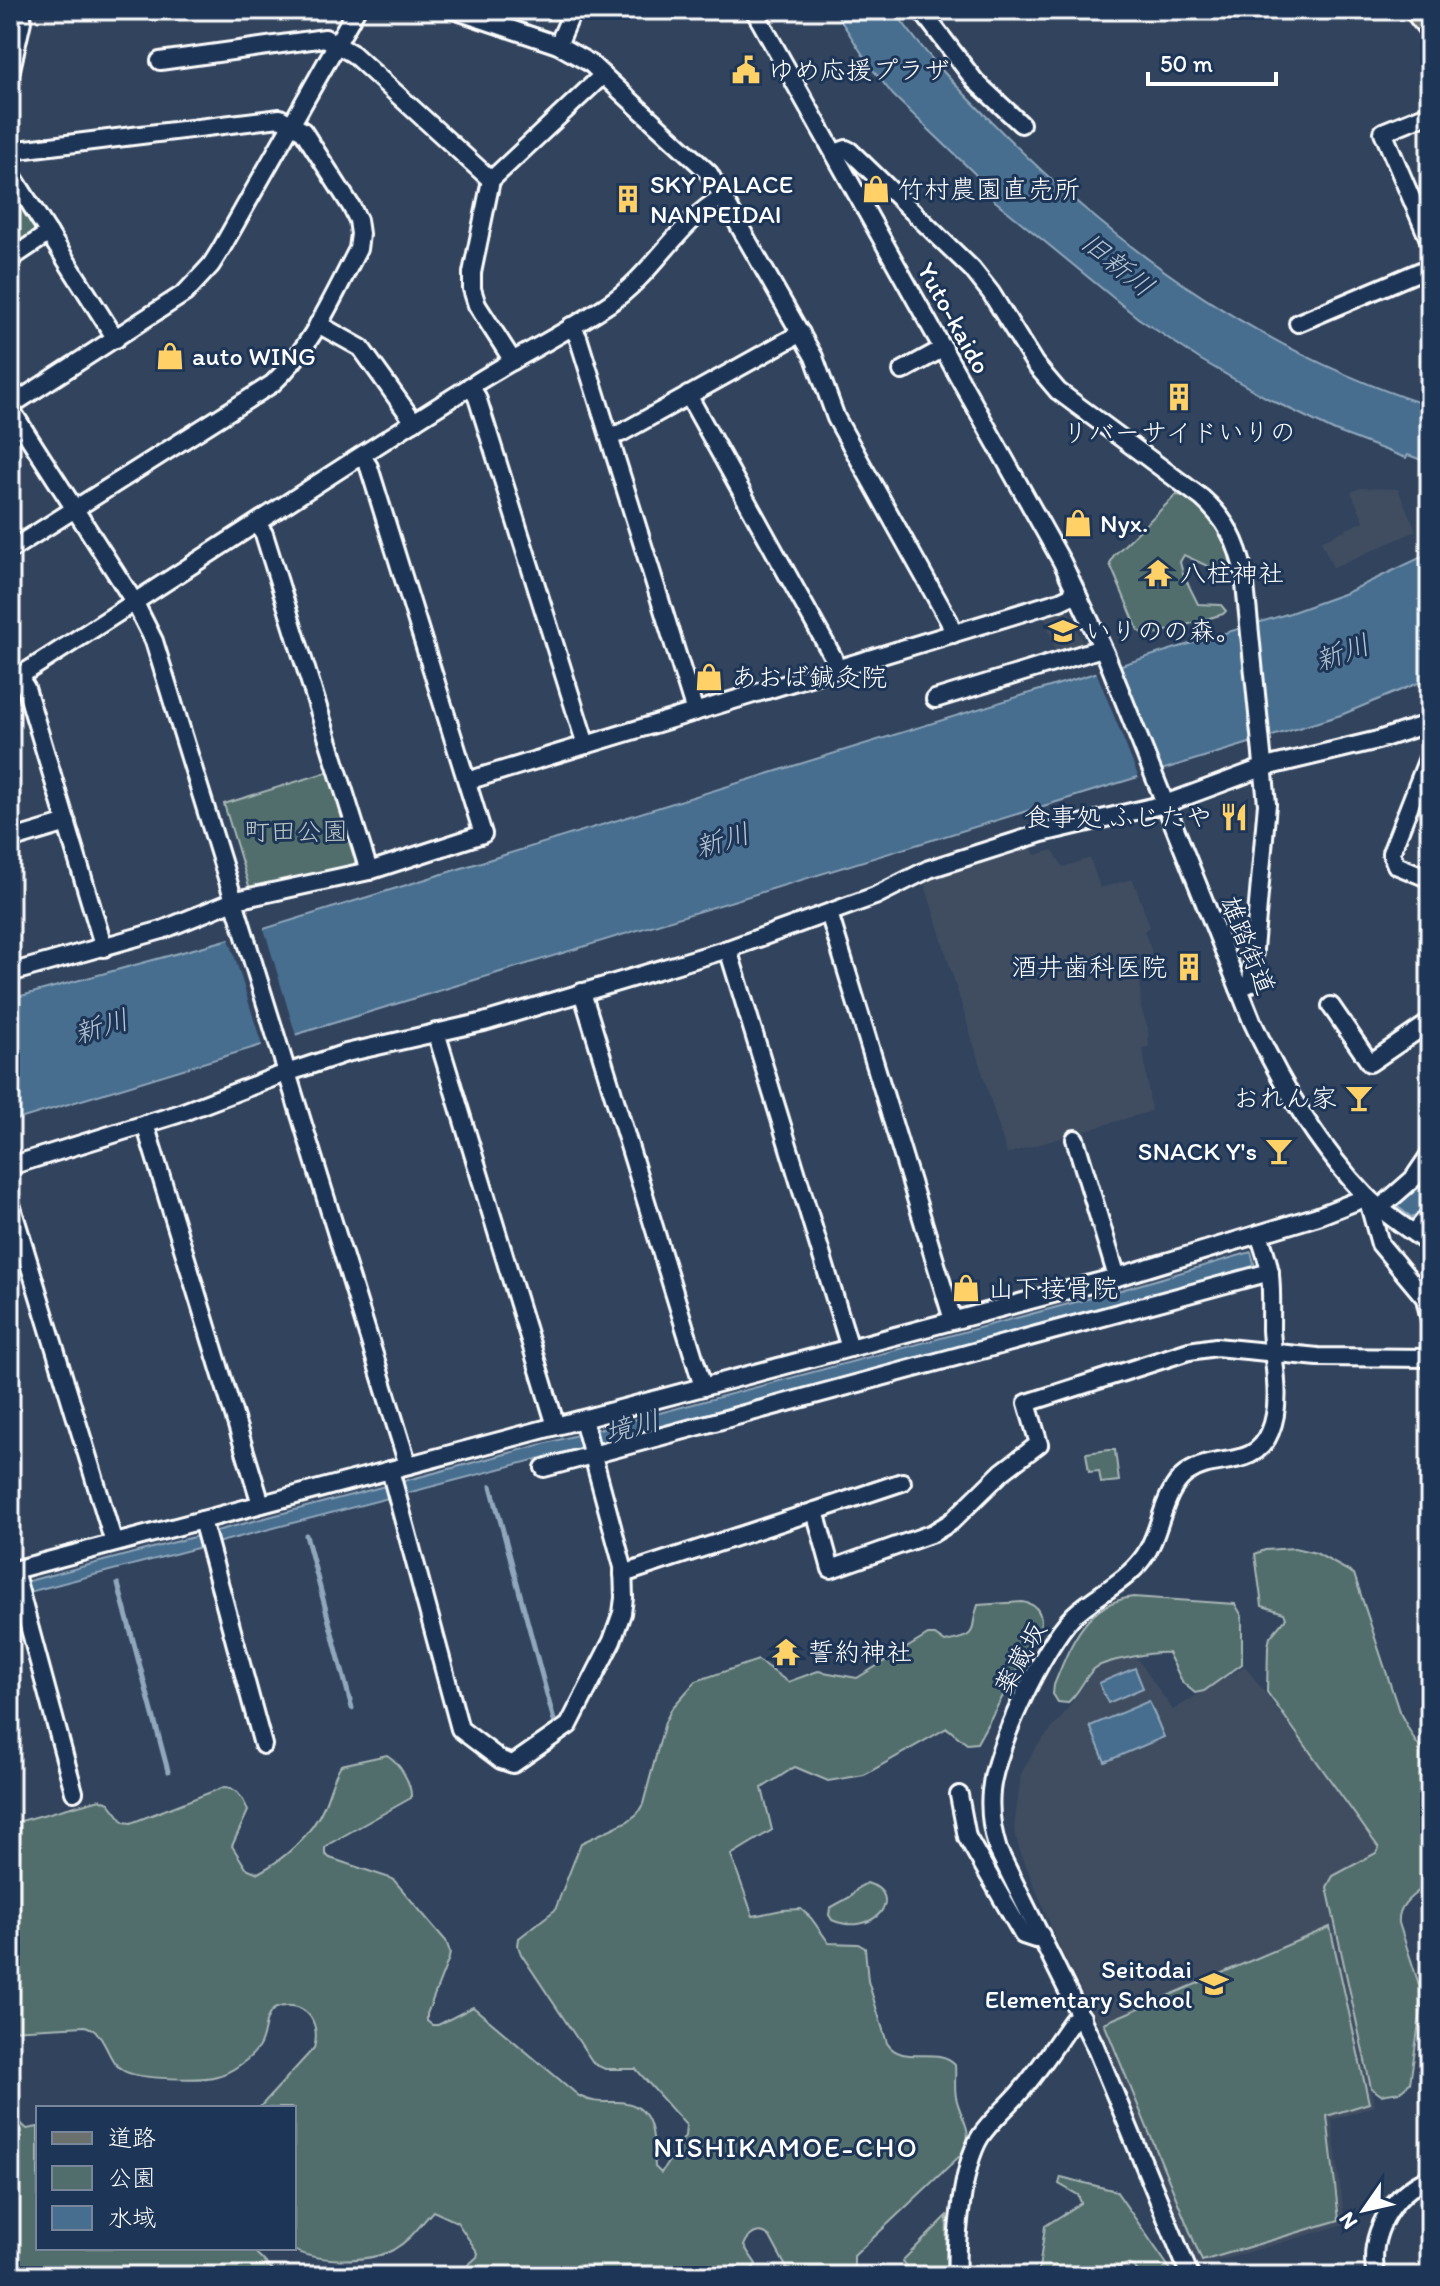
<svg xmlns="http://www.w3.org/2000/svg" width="1440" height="2286" viewBox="0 0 1440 2286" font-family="Itim,'Klee One',sans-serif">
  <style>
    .built { fill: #3f4d61 }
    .green { fill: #516e6c; stroke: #a8b6b6; stroke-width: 2 }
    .water { fill: #476e8f; stroke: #91a8bc; stroke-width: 2 }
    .pier { fill: #31435d }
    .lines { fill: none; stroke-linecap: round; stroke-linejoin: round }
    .stream { stroke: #91a8bc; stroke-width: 5 }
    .minor-casing { stroke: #fff; stroke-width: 22 }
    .major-casing { stroke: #fff; stroke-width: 28 }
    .minor { stroke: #1d3557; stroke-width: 16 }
    .major { stroke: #6b706d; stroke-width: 22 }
    .labels { text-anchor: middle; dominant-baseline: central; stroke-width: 6; stroke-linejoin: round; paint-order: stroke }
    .poi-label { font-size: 26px; fill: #fff; stroke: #1d3557; text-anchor: start }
    .street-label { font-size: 26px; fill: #fff; stroke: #1d3557 }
    .park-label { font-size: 26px; fill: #b9c5c4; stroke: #1d3557 }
    .water-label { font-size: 28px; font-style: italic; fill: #b5c5d2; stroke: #1d3557 }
    .neighbourhood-label { font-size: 28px; letter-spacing: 2px; fill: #fff; stroke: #1d3557 }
  </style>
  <rect width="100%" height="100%" fill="#31435d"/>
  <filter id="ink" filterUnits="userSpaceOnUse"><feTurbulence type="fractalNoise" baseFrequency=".0125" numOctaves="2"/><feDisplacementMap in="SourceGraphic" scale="16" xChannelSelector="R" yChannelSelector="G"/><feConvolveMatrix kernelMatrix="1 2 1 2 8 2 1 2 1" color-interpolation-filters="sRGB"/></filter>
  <g filter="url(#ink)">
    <g class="built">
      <path d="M 1361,488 L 1398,489 L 1416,531 L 1333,568 L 1321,541 L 1364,521 L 1351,492 Z"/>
      <path d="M 1062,607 L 1068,609 L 1086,649 L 1057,658 L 1044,613 Z"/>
      <path d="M 1031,845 L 1035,855 L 1053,850 L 1063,867 L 1090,858 L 1100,888 L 1133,879 L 1150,927 L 1144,931 L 1151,949 L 1152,969 L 1140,977 L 1141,1008 L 1148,1028 L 1149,1047 L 1143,1048 L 1151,1111 L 1007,1154 L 923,878 Z"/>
      <path d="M 1136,1657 L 1173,1710 L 1245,1666 L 1380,1848 L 1327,1887 L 1375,2106 L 1332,2120 L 1345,2224 L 1199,2267 L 1097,2021 L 1060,1948 L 1019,1849 L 1014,1828 L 1021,1774 L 1035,1748 L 1061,1718 L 1097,1666 Z"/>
    </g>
    <g class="green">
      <path d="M 10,186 L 35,226 L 33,235 L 10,250 Z"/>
      <path d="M 1176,495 C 1201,495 1239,548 1229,571 L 1222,573 L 1184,555 L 1180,562 L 1183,574 L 1198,604 L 1221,605 L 1226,611 L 1223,614 L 1146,637 L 1138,630 L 1110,564 L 1114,555 Z"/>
      <path d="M 331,771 L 358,858 L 352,867 L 255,889 L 249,886 L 224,804 Z"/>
      <path d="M 1109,1450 L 1115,1450 L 1119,1481 L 1101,1483 L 1099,1471 L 1089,1472 L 1086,1453 Z"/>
      <path d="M 1294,1548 L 1316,1553 L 1354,1574 L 1399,1711 L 1415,1741 L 1430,1760 L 1430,1882 C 1416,1894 1397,1903 1399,1923 L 1423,1997 L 1410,2083 L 1399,2092 L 1381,2095 L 1371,2088 L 1327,1887 L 1333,1876 L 1376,1853 L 1379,1848 L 1267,1692 L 1268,1646 L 1270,1637 L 1286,1618 L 1284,1613 L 1262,1606 L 1255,1554 L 1265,1550 Z"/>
      <path d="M 1133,1597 L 1235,1604 L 1242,1616 L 1242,1664 L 1204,1691 L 1195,1693 L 1183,1683 L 1168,1653 C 1155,1652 1104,1660 1094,1669 C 1083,1679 1079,1694 1067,1703 L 1058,1702 L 1053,1694 L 1054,1685 C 1070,1646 1085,1603 1133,1597 Z"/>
      <path d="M 1022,1602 C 1038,1604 1043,1614 1040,1629 L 977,1743 L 967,1744 L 947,1728 L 864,1775 L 828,1781 L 795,1767 L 762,1788 L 772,1830 L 731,1855 L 753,1916 L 782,1910 L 801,1909 L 811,1918 L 829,1943 L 858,1944 L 865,1948 L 868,1981 L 887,2043 C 902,2067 938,2045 955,2064 C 956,2075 954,2086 956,2097 C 961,2121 975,2129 963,2153 L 854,2256 L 854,2266 L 865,2276 L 791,2276 L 770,2237 C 760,2227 748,2234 744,2246 L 756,2264 L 747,2276 L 467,2276 L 466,2267 L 477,2257 L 478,2253 L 457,2222 L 433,2211 C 420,2225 411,2240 393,2250 C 368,2263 314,2263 290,2248 L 294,2248 L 294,2108 L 259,2108 L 314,2048 C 322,2021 303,1997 274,2009 C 262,2019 267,2035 258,2048 C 250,2059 231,2073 217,2076 C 202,2081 138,2079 124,2071 C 105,2061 108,2033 85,2026 L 10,2030 L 10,1824 L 100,1799 L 109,1803 L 124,1822 L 131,1823 L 224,1787 C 237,1787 244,1800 248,1811 L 232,1846 L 246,1868 L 258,1873 C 285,1859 312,1834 324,1806 C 330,1792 333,1777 341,1765 L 387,1755 C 400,1763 412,1784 411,1798 L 329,1844 L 325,1848 L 325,1854 L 330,1858 L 393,1879 L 446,1941 L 450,1952 L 449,1958 L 427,2014 L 427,2021 L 432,2025 L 438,2025 L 473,2007 L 579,2096 C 592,2103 602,2102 616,2102 C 656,2102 653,2137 655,2167 L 661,2173 L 685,2136 L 686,2125 L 636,2069 L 605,2069 L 594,2064 L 521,1954 L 518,1946 L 519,1938 L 555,1910 L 581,1843 L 628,1821 L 637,1814 L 643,1804 L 665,1722 L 672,1708 L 696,1681 L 758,1660 L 788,1682 L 818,1671 L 857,1678 L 928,1635 L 935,1635 L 945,1642 C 982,1635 968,1632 978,1605 Z"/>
      <path d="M 867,1883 C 907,1895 874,1938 832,1920 L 829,1915 L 830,1908 L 850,1897 L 859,1887 Z"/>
      <path d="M 1330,1927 L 1369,2103 L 1327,2116 L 1339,2220 L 1202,2261 L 1104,2023 Z"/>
      <path d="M 10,2062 C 26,2085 0,2108 27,2129 L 38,2127 L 38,2248 L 251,2248 L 279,2276 L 10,2276 Z"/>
      <path d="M 1061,2177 L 1116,2191 L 1175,2276 L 1140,2276 L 1135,2267 L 1127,2264 L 1100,2276 L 1038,2276 L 1045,2226 L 1081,2203 L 1078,2195 L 1059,2184 Z"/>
      <path d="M 947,2216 L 946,2276 L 913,2276 L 902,2261 Z"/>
    </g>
    <g class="water">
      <path d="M 834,10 L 894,10 C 922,51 955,85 990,120 C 1113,246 1260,352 1430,406 L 1430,463 L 1408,455 L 1406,458 L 1335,431 L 1267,398 L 1201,360 L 1138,318 L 995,201 L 974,173 L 893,95 L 870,66 Z"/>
      <path d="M 1430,553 L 1430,678 L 1341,715 L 10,1122 L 10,999 L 241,936 L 1290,613 L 1346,593 Z"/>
      <path d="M 1430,1163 L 1430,1204 L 1421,1213 L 1411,1217 L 1394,1204 L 1413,1191 Z"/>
      <path d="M 1251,1252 L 1255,1267 L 1125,1305 L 10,1597 L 10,1587 L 21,1583 L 1121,1290 Z"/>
      <path d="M 1135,1668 L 1143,1688 L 1108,1703 L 1099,1683 Z"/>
      <path d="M 1149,1701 L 1164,1737 L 1105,1762 L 1090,1726 Z"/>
    </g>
    <g class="pier">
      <path d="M 1117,662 L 1162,774 L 1140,781 L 1095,669 Z"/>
      <path d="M 263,925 L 297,1039 L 263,1049 L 228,935 Z"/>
    </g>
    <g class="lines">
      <g class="stream">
        <path d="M 491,1486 L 556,1728"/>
        <path d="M 306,1535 L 352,1708"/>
        <path d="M 118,1584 L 168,1771"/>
      </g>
      <defs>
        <g id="minor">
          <path d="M 454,10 L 558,45 L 590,63 L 709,173 L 814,357 L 836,418 L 949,621 L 953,634"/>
          <path d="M 754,10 L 1062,562 L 1105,653 L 1252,1021 C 1281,1084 1318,1146 1366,1196 C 1385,1215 1409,1229 1430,1245"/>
          <path d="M 921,10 L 975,81 L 1021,124"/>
          <path d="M 558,45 L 573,10"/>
          <path d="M 160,61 L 325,38 L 353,54 L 491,180"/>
          <path d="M 10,74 L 22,21 L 22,10"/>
          <path d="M 1430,113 L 1383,132 L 1430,242"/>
          <path d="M 10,151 L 280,118 L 303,131 L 351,206 L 358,220 L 360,234 L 358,249 C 333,297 312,347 272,384 L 10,550"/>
          <path d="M 835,153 L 846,149 L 850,151 L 972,269 L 991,293 L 1035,364 L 1058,391 L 1202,498 C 1226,519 1238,543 1244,574 L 1267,804 L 1251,983 L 1239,988"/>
          <path d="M 10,172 L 116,339"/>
          <path d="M 10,259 L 49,233"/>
          <path d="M 1298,323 L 1430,267"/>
          <path d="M 318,324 L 361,348 L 414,422"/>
          <path d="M 571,326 L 578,337 L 695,712"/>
          <path d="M 513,361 L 477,305 L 472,289 L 472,273 L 491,180 L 603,75"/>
          <path d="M 902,371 L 944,348"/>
          <path d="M 470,386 L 477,397 L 586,745"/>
          <path d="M 688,395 L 833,657 L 836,669"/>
          <path d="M 10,406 L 185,293 L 211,265 L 221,249 L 356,10"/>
          <path d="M 10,408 L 135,603 L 154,641 L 408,1465"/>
          <path d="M 609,436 L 621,433 L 801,333"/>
          <path d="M 257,523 L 264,534 L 369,871"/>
          <path d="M 19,677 L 26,688 L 104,948"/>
          <path d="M 10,682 C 165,584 318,481 474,384 C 518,356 566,333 610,303 C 653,274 678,222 724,196"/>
          <path d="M 935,699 L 1102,648"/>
          <path d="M 1430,753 L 1391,853 L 1396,865 L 1430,879"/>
          <path d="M 467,781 L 1060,601 L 1077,593"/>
          <path d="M 10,840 L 67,823"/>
          <path d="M 829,913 L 953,1320"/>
          <path d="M 728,949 L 850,1348"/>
          <path d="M 10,973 L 162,930 L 236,900 L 369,871 L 483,834 L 369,467 L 362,456"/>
          <path d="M 582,992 L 703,1387"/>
          <path d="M 1331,1006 L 1370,1063 L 1430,1022"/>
          <path d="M 436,1032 L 556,1426"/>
          <path d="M 145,1124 L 261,1504"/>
          <path d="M 1075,1139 L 1117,1277"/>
          <path d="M 10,1166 L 178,1114 L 275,1077 L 346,1053 L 484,1022 L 728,949 L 875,896 L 929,869 L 1042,833 L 1165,804 L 1265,767 L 1378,740 L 1430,723"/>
          <path d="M 10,1201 L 114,1543"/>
          <path d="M 1380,1208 L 1413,1179 L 1430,1154"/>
          <path d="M 1414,1233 L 1430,1214"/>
          <path d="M 544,1468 L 1270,1272"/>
          <path d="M 390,1470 L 460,1729 L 501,1760 L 513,1764 L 569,1725 L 612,1641 L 622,1613 L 624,1598 L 623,1567 L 583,1419"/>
          <path d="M 815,1511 L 902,1482"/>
          <path d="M 202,1520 L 263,1745"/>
          <path d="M 14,1570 L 74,1792"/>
          <path d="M 10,1571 L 1117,1277 L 1318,1216 L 1367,1197 L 1380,1244 L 1425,1298 L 1430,1320"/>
          <path d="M 623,1574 L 815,1511 L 831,1569 L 933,1533 L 951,1522 L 1002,1472 L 1039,1444 L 1027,1403 L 1189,1351 L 1216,1347 L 1318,1357 L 1430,1358"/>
          <path d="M 959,1795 L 967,1837 L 1023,1935 L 1035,1939 L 1041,1935"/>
          <path d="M 957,2276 C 955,2242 962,2166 980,2137 C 991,2120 1008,2107 1021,2091 C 1040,2069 1055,2045 1072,2021 L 1082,2017"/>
          <path d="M 1190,2276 L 1095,2046 L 998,1850 C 992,1831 989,1811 991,1791 C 995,1748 1043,1647 1073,1616 C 1095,1595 1125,1583 1143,1558 C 1162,1533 1161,1492 1187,1473 C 1215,1453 1254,1471 1270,1432 C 1283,1402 1273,1362 1271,1330 C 1271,1311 1272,1293 1270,1275 C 1269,1261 1263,1247 1259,1234"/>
          <path d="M 1376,2276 C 1367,2235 1392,2193 1430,2177"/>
        </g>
        <path id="major" d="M 1416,10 L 1430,28"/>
      </defs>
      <use href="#minor" class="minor-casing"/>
      <use href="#major" class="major-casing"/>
      <use href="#minor" class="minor"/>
      <use href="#major" class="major"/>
    </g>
  </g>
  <defs>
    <symbol id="civic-bare" viewBox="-9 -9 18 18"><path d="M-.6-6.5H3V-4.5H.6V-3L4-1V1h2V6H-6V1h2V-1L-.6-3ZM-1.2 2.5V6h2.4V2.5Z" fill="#ffd166" stroke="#1d3557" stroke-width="2.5" paint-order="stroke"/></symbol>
    <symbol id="shop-bare" viewBox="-9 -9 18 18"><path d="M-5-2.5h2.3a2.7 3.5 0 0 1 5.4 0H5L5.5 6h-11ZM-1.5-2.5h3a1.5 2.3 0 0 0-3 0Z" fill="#ffd166" stroke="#1d3557" stroke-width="2.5" paint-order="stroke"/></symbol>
    <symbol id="building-bare" viewBox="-9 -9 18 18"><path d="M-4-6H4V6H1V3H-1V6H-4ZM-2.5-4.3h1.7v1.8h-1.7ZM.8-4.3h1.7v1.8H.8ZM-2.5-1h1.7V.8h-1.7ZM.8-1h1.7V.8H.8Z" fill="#ffd166" stroke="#1d3557" stroke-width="2.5" paint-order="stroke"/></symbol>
    <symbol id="temple-bare" viewBox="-9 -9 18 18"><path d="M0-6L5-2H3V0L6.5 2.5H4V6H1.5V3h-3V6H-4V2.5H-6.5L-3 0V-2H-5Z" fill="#ffd166" stroke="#1d3557" stroke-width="2.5" paint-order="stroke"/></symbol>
    <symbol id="school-bare" viewBox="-9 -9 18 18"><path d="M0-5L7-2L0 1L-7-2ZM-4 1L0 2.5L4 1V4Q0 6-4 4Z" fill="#ffd166" stroke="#1d3557" stroke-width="2.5" paint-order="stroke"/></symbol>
    <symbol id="restaurant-bare" viewBox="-9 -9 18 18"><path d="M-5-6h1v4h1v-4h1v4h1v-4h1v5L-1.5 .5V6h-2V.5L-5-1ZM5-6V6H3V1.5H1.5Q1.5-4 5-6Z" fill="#ffd166" stroke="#1d3557" stroke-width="2.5" paint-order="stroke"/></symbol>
    <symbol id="bar-bare" viewBox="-9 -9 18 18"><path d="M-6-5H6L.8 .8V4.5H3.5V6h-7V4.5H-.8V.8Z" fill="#ffd166" stroke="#1d3557" stroke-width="2.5" paint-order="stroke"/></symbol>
  </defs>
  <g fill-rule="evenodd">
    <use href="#civic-bare" x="726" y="50" width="40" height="40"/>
    <use href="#shop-bare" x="856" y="169" width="40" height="40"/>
    <use href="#building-bare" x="608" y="179" width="40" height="40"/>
    <use href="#shop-bare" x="150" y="336" width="40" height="40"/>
    <use href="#building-bare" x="1159" y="377" width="40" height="40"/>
    <use href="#shop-bare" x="1058" y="503" width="40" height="40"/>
    <use href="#temple-bare" x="1138" y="553" width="40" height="40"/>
    <use href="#school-bare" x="1043" y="611" width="40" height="40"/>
    <use href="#shop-bare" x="689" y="657" width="40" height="40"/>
    <use href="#restaurant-bare" x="1214" y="797" width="40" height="40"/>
    <use href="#building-bare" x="1169" y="947" width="40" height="40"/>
    <use href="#bar-bare" x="1339" y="1078" width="40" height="40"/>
    <use href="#bar-bare" x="1259" y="1131" width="40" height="40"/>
    <use href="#shop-bare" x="946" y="1268" width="40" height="40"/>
    <use href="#temple-bare" x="766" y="1632" width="40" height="40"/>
    <use href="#school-bare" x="1194" y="1964" width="40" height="40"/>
  </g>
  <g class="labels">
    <g class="poi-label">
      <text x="768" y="70">ゆめ応援プラザ</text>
      <text x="650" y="184">SKY PALACE<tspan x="650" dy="30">NANPEIDAI</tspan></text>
      <text x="898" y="189">竹村農園直売所</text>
      <text x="192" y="356">auto WING</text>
      <text x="1179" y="432" text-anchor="middle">リバーサイドいりの</text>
      <text x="1100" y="523">Nyx.</text>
      <text x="1180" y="573">八柱神社</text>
      <text x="1085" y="631">いりのの森。</text>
      <text x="731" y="677">あおば鍼灸院</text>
      <text x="1212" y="817" text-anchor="end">食事処 ふじたや</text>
      <text x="1167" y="967" text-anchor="end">酒井歯科医院</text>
      <text x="1337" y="1098" text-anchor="end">おれん家</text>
      <text x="1257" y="1151" text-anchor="end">SNACK Y's</text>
      <text x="988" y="1288">山下接骨院</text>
      <text x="808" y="1652">誓約神社</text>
      <text x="1192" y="1969" text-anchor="end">Seitodai<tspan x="1192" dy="30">Elementary School</tspan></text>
    </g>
    <g class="street-label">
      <text transform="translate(954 318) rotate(61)">Yuto-kaido</text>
      <text transform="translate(1248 945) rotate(68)">雄踏街道</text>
      <text transform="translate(1020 1658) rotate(-61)">薬蔵坂</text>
    </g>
    <g class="park-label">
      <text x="296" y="831">町田公園</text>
    </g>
    <g class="water-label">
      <text transform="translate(1118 264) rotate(39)">旧新川</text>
      <text transform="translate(1342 652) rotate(-20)">新川</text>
      <text transform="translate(722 840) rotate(-17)">新川</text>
      <text transform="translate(101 1026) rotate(-17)">新川</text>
      <text transform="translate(632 1426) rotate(-15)">境川</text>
    </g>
    <g class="neighbourhood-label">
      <text x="786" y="2147">NISHIKAMOE-CHO</text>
    </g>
  </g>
  <rect width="1440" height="2286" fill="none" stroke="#1d3557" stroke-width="40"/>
  <rect x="20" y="20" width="1400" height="2246" fill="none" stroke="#fff" stroke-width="3" filter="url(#ink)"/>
  <rect x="36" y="2106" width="260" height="144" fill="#1d3557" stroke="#77869a" stroke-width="2"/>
  <rect x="52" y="2132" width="40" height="12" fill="#6b706d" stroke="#77869a" stroke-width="2"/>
  <text x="108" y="2146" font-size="24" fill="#ffffff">道路</text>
  <rect x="52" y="2166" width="40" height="24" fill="#516e6c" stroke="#77869a" stroke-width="2"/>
  <text x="108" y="2186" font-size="24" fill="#ffffff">公園</text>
  <rect x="52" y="2206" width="40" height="24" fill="#476e8f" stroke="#77869a" stroke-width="2"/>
  <text x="108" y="2226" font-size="24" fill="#ffffff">水域</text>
  <g transform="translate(1364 2210) rotate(236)" stroke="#1d3557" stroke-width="6" paint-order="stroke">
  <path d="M0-6L14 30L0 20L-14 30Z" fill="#ffffff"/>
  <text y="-12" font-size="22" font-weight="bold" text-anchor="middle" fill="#ffffff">N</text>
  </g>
  <path d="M1148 72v12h128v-12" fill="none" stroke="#ffffff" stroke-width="4"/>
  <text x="1160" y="72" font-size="24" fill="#ffffff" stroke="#1d3557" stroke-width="6" paint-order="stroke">50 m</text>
</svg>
